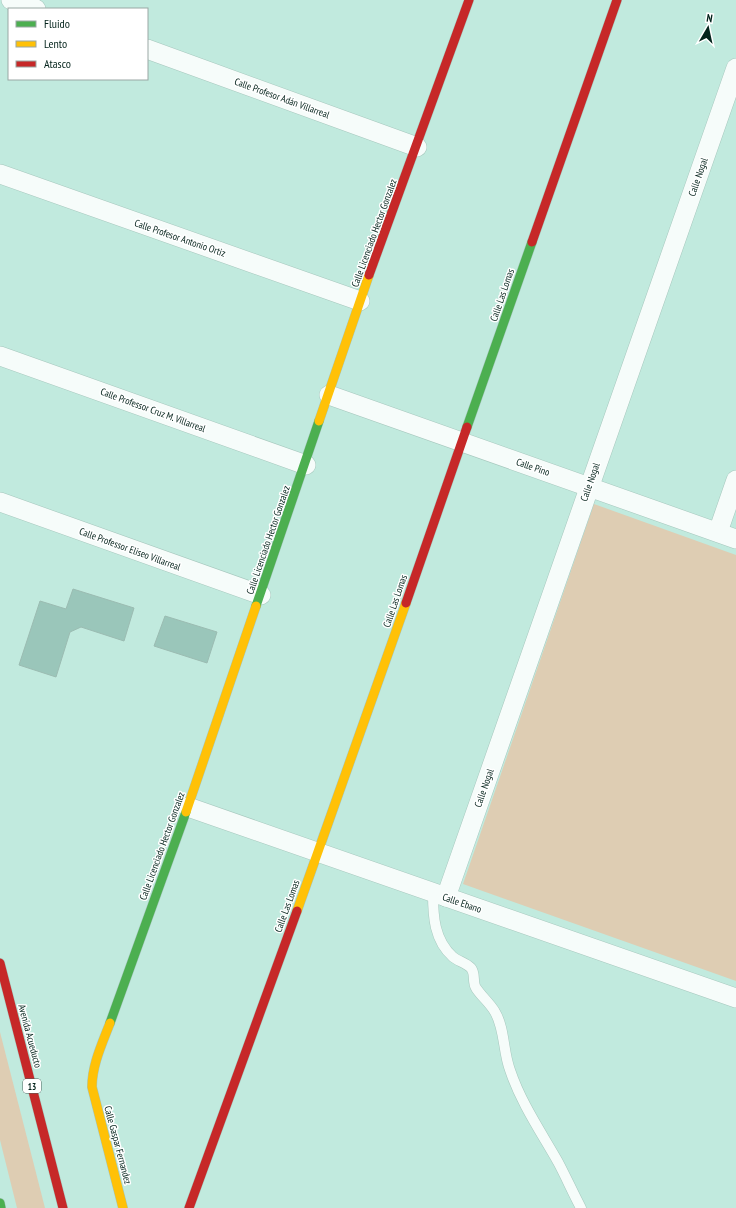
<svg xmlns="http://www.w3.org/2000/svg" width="736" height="1208" viewBox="0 0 736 1208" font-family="'PT Sans Narrow',sans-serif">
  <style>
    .green { fill: #decdb3 }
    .building { fill: #9ac6ba; stroke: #9bbcb2 }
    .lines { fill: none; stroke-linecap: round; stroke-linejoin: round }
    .lane-casing { stroke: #a6c7bd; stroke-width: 11 }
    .street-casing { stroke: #a6c7bd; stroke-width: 20 }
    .fast-casing { stroke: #a6c7bd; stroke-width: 10 }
    .slow-casing { stroke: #a6c7bd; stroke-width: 10 }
    .jam-casing { stroke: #a6c7bd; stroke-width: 10 }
    .lane { stroke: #f6fcfa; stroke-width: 10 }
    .street { stroke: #f6fcfa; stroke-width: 19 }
    .fast { stroke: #4caf50; stroke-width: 9 }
    .slow { stroke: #ffc107; stroke-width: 9 }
    .jam { stroke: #c62828; stroke-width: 9 }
    .labels { text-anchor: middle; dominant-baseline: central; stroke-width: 3; stroke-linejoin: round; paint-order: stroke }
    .shield { fill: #fff; stroke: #4f655f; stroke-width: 1 }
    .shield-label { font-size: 9px; font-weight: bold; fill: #03231b }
    .street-label { font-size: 10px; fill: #03231b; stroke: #fff }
  </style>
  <rect width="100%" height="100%" fill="#c1eade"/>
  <g class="green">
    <path d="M 594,504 L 736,555 L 736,981 L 463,884 Z"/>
    <path d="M 0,1032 L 45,1208 L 17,1208 L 0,1140 Z"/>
  </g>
  <g class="building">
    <path d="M 73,589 L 134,608 L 124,641 L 81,627 L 70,632 L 56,677 L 19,665 L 40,601 L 66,609 Z"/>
    <path d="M 165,616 L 217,632 L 207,663 L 154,646 Z"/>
  </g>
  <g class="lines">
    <defs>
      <path id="lane" d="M 433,893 C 433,916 434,940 453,957 C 458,961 466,963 471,968 C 476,974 472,982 476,988 C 481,996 490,1003 495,1012 C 505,1029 503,1052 510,1070 C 521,1103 541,1132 558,1162 C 566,1177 573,1193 581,1208"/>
      <g id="street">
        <path d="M 11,0 L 36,9"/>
        <path d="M 147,49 L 417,147"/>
        <path d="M 0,174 L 360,301"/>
        <path d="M 0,356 L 306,465"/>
        <path d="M 329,395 L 736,539"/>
        <path d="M 0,502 L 261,595"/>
        <path d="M 718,532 L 736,480"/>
        <path d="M 188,807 L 736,998"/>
        <path d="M 446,897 L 736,68"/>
      </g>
      <g id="fast">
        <path d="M 467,427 L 532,242"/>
        <path d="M 256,606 L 319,421"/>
        <path d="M 110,1023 L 186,812"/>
        <path d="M 0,1203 L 1,1208"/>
      </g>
      <g id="slow">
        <path d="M 319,421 L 369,275"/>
        <path d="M 186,812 L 256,606"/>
        <path d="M 297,911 L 406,603"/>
        <path d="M 110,1023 C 102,1044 92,1065 92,1087 L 123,1208"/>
      </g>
      <g id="jam">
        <path d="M 532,242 L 617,0"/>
        <path d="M 369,275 L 469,0"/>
        <path d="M 406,603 L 467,427"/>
        <path d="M 0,963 L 63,1208"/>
        <path d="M 189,1208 L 297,911"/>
      </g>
    </defs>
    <use href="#lane" class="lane-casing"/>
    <use href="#street" class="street-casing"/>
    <use href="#fast" class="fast-casing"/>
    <use href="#slow" class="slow-casing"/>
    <use href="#jam" class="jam-casing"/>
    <use href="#lane" class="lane"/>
    <use href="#street" class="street"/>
    <use href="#fast" class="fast"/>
    <use href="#slow" class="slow"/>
    <use href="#jam" class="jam"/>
  </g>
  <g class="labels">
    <rect class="shield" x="23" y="1079" width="18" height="14" rx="3"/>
    <g class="shield-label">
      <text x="32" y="1086">13</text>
    </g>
    <g class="street-label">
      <text transform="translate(282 98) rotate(20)">Calle Profesor Adán Villarreal</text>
      <text transform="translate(698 177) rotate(-71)">Calle Nogal</text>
      <text transform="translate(374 233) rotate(-70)">Calle Licenciado Hector Gonzalez</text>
      <text transform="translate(180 238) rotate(19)">Calle Profesor Antonio Ortiz</text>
      <text transform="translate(502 295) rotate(-71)">Calle Las Lomas</text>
      <text transform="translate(153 410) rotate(20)">Calle Professor Cruz M. Villarreal</text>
      <text transform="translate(533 467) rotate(19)">Calle Pino</text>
      <text transform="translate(590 482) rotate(-71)">Calle Nogal</text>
      <text transform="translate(268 540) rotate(-71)">Calle Licenciado Hector Gonzalez</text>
      <text transform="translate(130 549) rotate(20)">Calle Professor Eliseo Villarreal</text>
      <text transform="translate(395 601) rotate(-71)">Calle Las Lomas</text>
      <text transform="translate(484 788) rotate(-71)">Calle Nogal</text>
      <text transform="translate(162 846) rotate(-70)">Calle Licenciado Hector Gonzalez</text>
      <text transform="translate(462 903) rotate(19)">Calle Ebano</text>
      <text transform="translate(287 906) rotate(-70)">Calle Las Lomas</text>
      <text transform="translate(30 1036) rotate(75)">Avenida Acueducto</text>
      <text transform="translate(118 1145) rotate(75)">Calle Gaspar Fernandez</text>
    </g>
  </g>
  <rect x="8" y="8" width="140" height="72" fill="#ffffff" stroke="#9aa7a4"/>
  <rect x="16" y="21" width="20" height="6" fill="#4caf50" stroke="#9aa7a4"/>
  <text x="44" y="28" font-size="12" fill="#03231b">Fluido</text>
  <rect x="16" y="41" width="20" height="6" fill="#ffc107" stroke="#9aa7a4"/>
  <text x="44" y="48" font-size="12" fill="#03231b">Lento</text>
  <rect x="16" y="61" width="20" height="6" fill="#c62828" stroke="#9aa7a4"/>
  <text x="44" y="68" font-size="12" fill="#03231b">Atasco</text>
  <g transform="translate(708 28) rotate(9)" stroke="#ffffff" stroke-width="3" paint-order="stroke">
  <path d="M0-3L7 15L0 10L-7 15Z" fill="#03231b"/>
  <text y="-6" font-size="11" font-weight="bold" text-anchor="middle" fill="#03231b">N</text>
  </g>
</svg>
